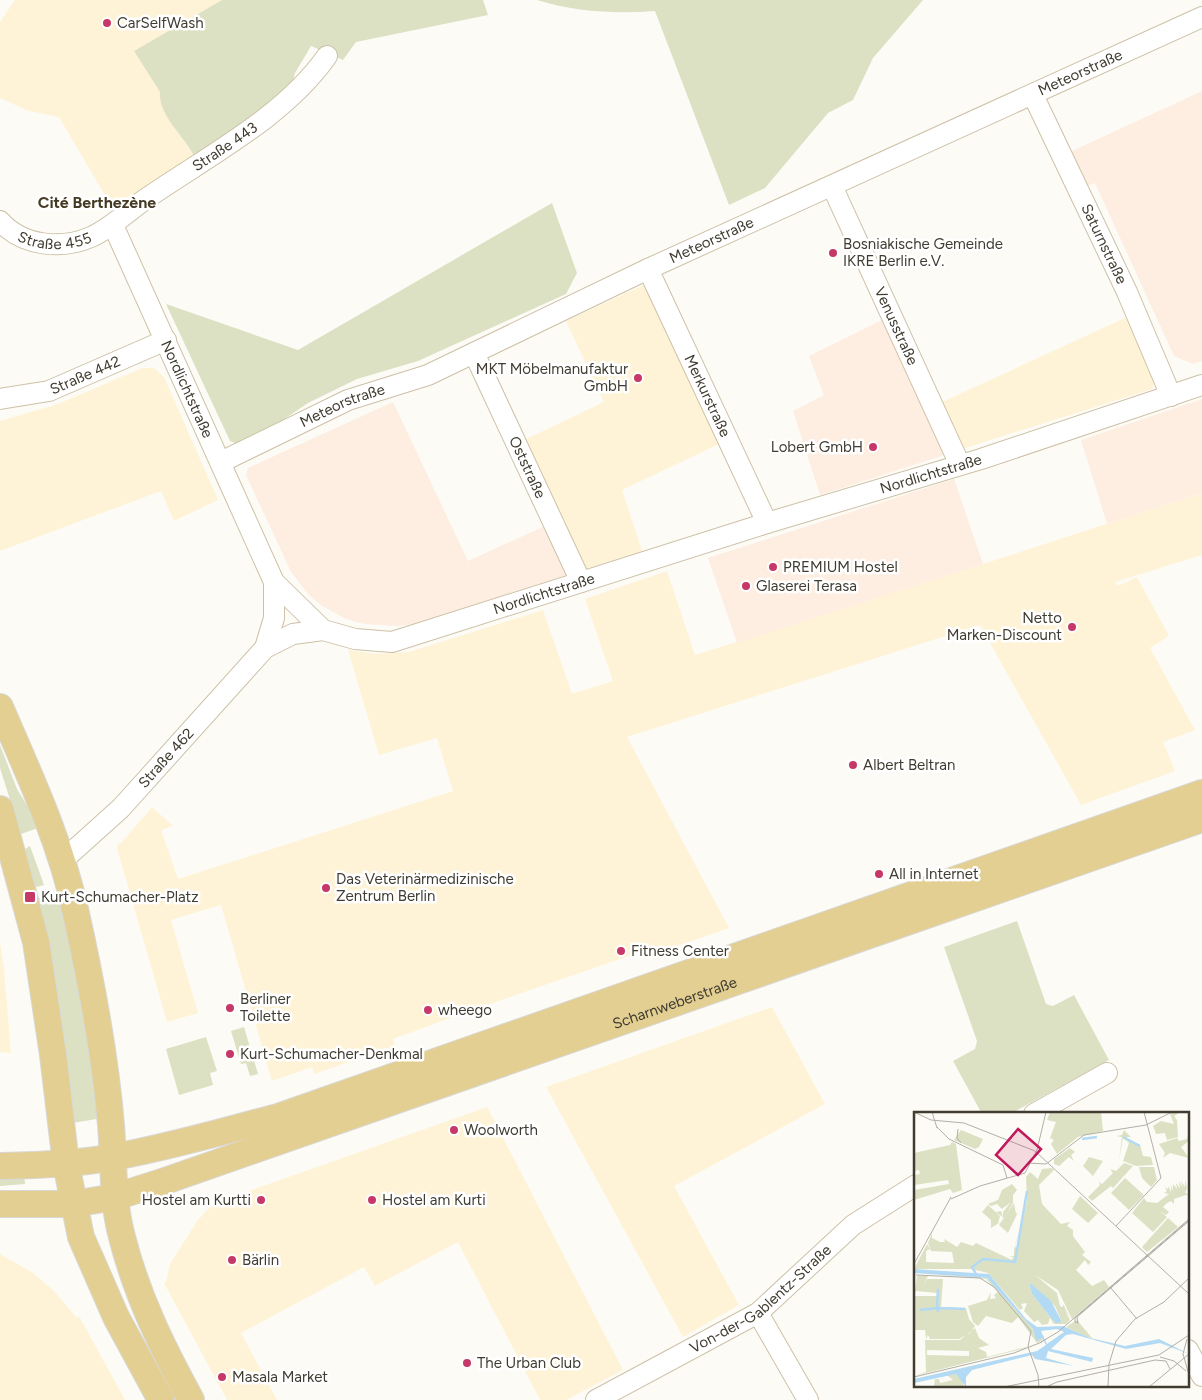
<svg xmlns="http://www.w3.org/2000/svg" width="1202" height="1400" viewBox="0 0 1202 1400" font-family="Figtree,sans-serif">
  <style>
    .built { fill: #fff3d7 }
    .industrial { fill: #feeee1 }
    .green { fill: #dce1c3 }
    .lines { fill: none; stroke-linecap: round; stroke-linejoin: round }
    .minor-casing { stroke: #cdc1a7; stroke-width: 22 }
    .major-casing { stroke: #d9d8d6; stroke-width: 28 }
    .minor { stroke: #fff; stroke-width: 20 }
    .major { stroke: #e3cf91; stroke-width: 26 }
    .poi-dot { fill: #c63867; stroke: #fff; stroke-width: 2 }
    .labels { text-anchor: middle; dominant-baseline: central; stroke-width: 5; stroke-linejoin: round; paint-order: stroke }
    .poi-label { font-size: 15px; fill: #403c31; stroke: #fff; text-anchor: start }
    .street-label { font-size: 15px; fill: #403c31; stroke: #fff }
    .neighbourhood-label { font-size: 16px; font-weight: bold; fill: #443a24; stroke: #fff }
    .inset-river { fill: none; stroke: #b2daf5; stroke-width: 2.5 }
    .inset-road { fill: none; stroke: #b1afa7; stroke-width: 1 }
    .view { fill: #c2185b; fill-opacity: 0.15; stroke: #c2185b; stroke-width: 2.5 }
    .inset-edge { fill: none; stroke: #403c31; stroke-width: 2.5 }
  </style>
  <rect width="100%" height="100%" fill="#fdfbf5"/>
  <g class="built">
    <path d="M 15,0 L 222,0 L 134,51 L 160,92 L 164,111 L 194,156 L 113,209 L 59,117 L 29,111 L 0,98 L 0,22 Z"/>
    <path d="M 648,283 L 719,444 L 622,490 L 642,551 L 582,570 L 522,441 L 604,402 L 566,321 Z"/>
    <path d="M 1127,317 L 1155,380 L 1152,389 L 962,449 L 940,403 Z"/>
    <path d="M 142,368 L 154,368 L 164,377 L 218,500 L 174,521 L 161,491 L 0,551 L 0,421 L 58,404 Z"/>
    <path d="M 1202,493 L 1202,555 L 1115,582 L 1118,586 L 1137,577 L 1169,636 L 1150,648 L 1195,730 L 1163,742 L 1175,771 L 1081,805 L 980,625 L 627,737 L 729,928 L 643,958 L 640,952 L 464,1013 L 393,1039 L 395,1046 L 314,1074 L 312,1067 L 272,1081 L 221,905 L 171,920 L 198,1013 L 167,1022 L 117,848 L 117,844 L 121,843 L 152,807 L 173,826 L 161,830 L 178,879 L 453,791 L 437,738 L 379,755 L 348,650 L 376,654 L 409,652 L 543,610 L 572,694 L 613,681 L 585,599 L 667,571 L 695,655 L 983,564 Z"/>
    <path d="M 0,943 L 4,968 L 11,1053 L 0,1052 Z"/>
    <path d="M 772,1007 L 825,1104 L 674,1186 L 739,1305 L 683,1337 L 546,1087 Z"/>
    <path d="M 487,1107 L 623,1370 L 566,1400 L 540,1400 L 458,1242 L 375,1286 L 364,1267 L 241,1333 L 277,1400 L 227,1400 L 164,1283 L 166,1282 L 170,1264 L 197,1221 L 208,1209 L 221,1201 Z"/>
    <path d="M 0,1254 L 33,1273 L 53,1290 L 77,1318 L 79,1316 L 125,1400 L 0,1400 Z"/>
  </g>
  <g class="industrial">
    <path d="M 1202,91 L 1202,361 L 1193,364 L 1174,356 L 1095,183 L 1087,186 L 1070,152 Z"/>
    <path d="M 884,319 L 948,454 L 820,495 L 793,411 L 824,395 L 809,356 Z"/>
    <path d="M 1202,399 L 1202,493 L 1107,524 L 1081,440 Z"/>
    <path d="M 393,402 L 468,561 L 547,525 L 570,574 L 414,624 L 398,626 L 364,624 L 346,619 L 322,606 L 309,595 L 291,572 L 280,548 L 246,475 L 248,468 Z"/>
    <path d="M 954,479 L 983,564 L 737,643 L 708,558 Z"/>
  </g>
  <g class="green">
    <path d="M 222,0 L 483,0 L 488,15 L 356,42 L 343,60 L 311,46 L 295,73 L 291,90 L 276,102 L 194,156 C 184,136 158,115 160,92 L 134,51 Z"/>
    <path d="M 537,0 L 923,0 L 873,58 L 853,100 L 828,113 L 765,188 L 729,205 L 655,11 C 615,14 576,12 537,0 Z"/>
    <path d="M 552,203 L 577,273 L 566,294 L 418,361 L 357,379 L 308,403 L 268,430 L 237,444 L 230,441 L 166,304 L 298,350 Z"/>
    <path d="M 0,745 L 17,789 L 33,815 L 38,828 L 21,834 L 0,768 Z"/>
    <path d="M 30,846 L 44,885 L 36,887 L 39,898 L 58,893 L 70,938 L 102,1118 L 73,1123 L 46,943 L 25,849 Z"/>
    <path d="M 1017,921 L 1046,1004 L 1053,1006 L 1074,995 L 1109,1060 L 1010,1114 L 982,1114 L 953,1061 L 975,1049 L 977,1041 L 944,947 Z"/>
    <path d="M 244,1027 L 258,1074 L 250,1076 L 246,1063 L 241,1064 L 231,1031 Z"/>
    <path d="M 206,1037 L 217,1071 L 210,1073 L 213,1085 L 179,1095 L 166,1049 Z"/>
    <path d="M 24,1174 L 25,1184 L 0,1186 L 0,1175 Z"/>
  </g>
  <g class="lines">
    <defs>
      <g id="minor">
        <path id="s1" d="M 1033,95 L 1127,292 L 1171,396"/>
        <path id="s2" d="M 832,186 L 960,465"/>
        <path id="s3" d="M 0,221 C 22,246 61,250 91,237 C 113,227 130,209 150,196 C 210,155 285,116 327,56"/>
        <path id="s4" d="M 113,225 L 274,582 L 323,630 L 355,639 L 392,642 L 767,523 L 981,459 L 1202,385"/>
        <path id="s5" d="M 648,269 L 767,523"/>
        <path id="s6" d="M 474,353 L 581,582"/>
        <path id="s7" d="M 0,399 L 49,391 L 166,340"/>
        <path id="s8" d="M 221,462 L 348,400 L 428,375 L 648,269 L 1202,17"/>
        <path d="M 265,648 L 293,634 L 323,630"/>
        <path id="s9" d="M 61,862 L 121,808 L 265,648 L 274,618 L 274,582"/>
        <path d="M 1034,1114 L 1107,1073"/>
        <path d="M 758,1313 L 808,1400"/>
        <path d="M 1188,1350 L 1202,1376"/>
        <path id="s10" d="M 596,1400 L 758,1313 L 853,1225 L 916,1185"/>
      </g>
      <g id="major">
        <path d="M 0,707 C 28,772 60,840 75,909 C 91,980 105,1053 111,1125 C 114,1162 112,1201 122,1237 C 137,1296 162,1347 191,1400"/>
        <path d="M 0,809 L 36,942 L 53,1055 L 66,1164 L 81,1237 L 116,1317 L 161,1400"/>
        <path d="M 0,1166 C 38,1165 77,1164 114,1157 C 170,1147 224,1131 278,1117 L 1202,793"/>
        <path id="s11" d="M 0,1204 L 73,1204 L 115,1197 L 165,1181 L 1202,819"/>
      </g>
    </defs>
    <use href="#minor" class="minor-casing"/>
    <use href="#major" class="major-casing"/>
    <use href="#minor" class="minor"/>
    <use href="#major" class="major"/>
  </g>
  <g class="poi-dot">
    <circle cx="107" cy="23" r="5"/>
    <circle cx="833" cy="253" r="5"/>
    <circle cx="638" cy="378" r="5"/>
    <circle cx="873" cy="447" r="5"/>
    <circle cx="773" cy="567" r="5"/>
    <circle cx="746" cy="586" r="5"/>
    <circle cx="1072" cy="627" r="5"/>
    <circle cx="853" cy="765" r="5"/>
    <circle cx="879" cy="874" r="5"/>
    <circle cx="326" cy="888" r="5"/>
    <rect x="24" y="891" width="12" height="12" rx="2.5"/>
    <circle cx="621" cy="951" r="5"/>
    <circle cx="230" cy="1008" r="5"/>
    <circle cx="428" cy="1010" r="5"/>
    <circle cx="230" cy="1054" r="5"/>
    <circle cx="454" cy="1130" r="5"/>
    <circle cx="261" cy="1200" r="5"/>
    <circle cx="372" cy="1200" r="5"/>
    <circle cx="232" cy="1260" r="5"/>
    <circle cx="467" cy="1363" r="5"/>
    <circle cx="222" cy="1377" r="5"/>
  </g>
  <g class="labels">
    <g class="poi-label">
      <text x="117" y="23">CarSelfWash</text>
      <text x="843" y="244">Bosniakische Gemeinde<tspan x="843" dy="17">IKRE Berlin e.V.</tspan></text>
      <text x="628" y="369" text-anchor="end">MKT Möbelmanufaktur<tspan x="628" dy="17">GmbH</tspan></text>
      <text x="863" y="447" text-anchor="end">Lobert GmbH</text>
      <text x="783" y="567">PREMIUM Hostel</text>
      <text x="756" y="586">Glaserei Terasa</text>
      <text x="1062" y="618" text-anchor="end">Netto<tspan x="1062" dy="17">Marken-Discount</tspan></text>
      <text x="863" y="765">Albert Beltran</text>
      <text x="889" y="874">All in Internet</text>
      <text x="336" y="879">Das Veterinärmedizinische<tspan x="336" dy="17">Zentrum Berlin</tspan></text>
      <text x="41" y="897">Kurt-Schumacher-Platz</text>
      <text x="631" y="951">Fitness Center</text>
      <text x="240" y="999">Berliner<tspan x="240" dy="17">Toilette</tspan></text>
      <text x="438" y="1010">wheego</text>
      <text x="240" y="1054">Kurt-Schumacher-Denkmal</text>
      <text x="464" y="1130">Woolworth</text>
      <text x="251" y="1200" text-anchor="end">Hostel am Kurtti</text>
      <text x="382" y="1200">Hostel am Kurti</text>
      <text x="242" y="1260">Bärlin</text>
      <text x="477" y="1363">The Urban Club</text>
      <text x="232" y="1377">Masala Market</text>
    </g>
    <g class="street-label">
      <text stroke="none"><textPath href="#s8" startOffset="944">Meteorstraße</textPath></text>
      <text stroke="none"><textPath href="#s3" startOffset="260">Straße 443</textPath></text>
      <text stroke="none"><textPath href="#s3" startOffset="61">Straße 455</textPath></text>
      <text stroke="none"><textPath href="#s8" startOffset="539">Meteorstraße</textPath></text>
      <text stroke="none"><textPath href="#s1" startOffset="165">Saturnstraße</textPath></text>
      <text stroke="none"><textPath href="#s2" startOffset="154">Venusstraße</textPath></text>
      <text stroke="none"><textPath href="#s7" startOffset="89">Straße 442</textPath></text>
      <text stroke="none"><textPath href="#s4" startOffset="180">Nordlichtstraße</textPath></text>
      <text stroke="none"><textPath href="#s5" startOffset="140">Merkurstraße</textPath></text>
      <text stroke="none"><textPath href="#s8" startOffset="134">Meteorstraße</textPath></text>
      <text stroke="none"><textPath href="#s6" startOffset="126">Oststraße</textPath></text>
      <text stroke="none"><textPath href="#s4" startOffset="1095">Nordlichtstraße</textPath></text>
      <text stroke="none"><textPath href="#s4" startOffset="690">Nordlichtstraße</textPath></text>
      <text stroke="none"><textPath href="#s9" startOffset="148">Straße 462</textPath></text>
      <text stroke="none"><textPath href="#s11" startOffset="708">Scharnweberstraße</textPath></text>
      <text stroke="none"><textPath href="#s10" startOffset="194">Von-der-Gablentz-Straße</textPath></text>
    </g>
    <g class="neighbourhood-label">
      <text x="97" y="202">Cité Berthezène</text>
    </g>
  </g>
  <g transform="translate(914 1112)">
    <rect width="275" height="275" fill="#fdfbf5"/>
    <path d="M 136,0 L 187,0 L 189,19 L 164,25 L 143,42 L 137,32 L 140,28 L 136,26 L 142,10 L 133,8 ZM 260,0 L 265,1 L 260,4 L 263,8 L 264,25 L 253,28 L 251,21 L 242,22 L 239,14 L 247,9 L 260,12 L 256,2 ZM 47,18 L 69,27 L 65,35 L 61,37 L 40,28 ZM 210,18 L 217,25 L 213,25 L 214,29 L 226,33 L 229,44 L 237,45 L 239,53 L 222,54 L 209,49 L 215,31 L 209,26 L 205,48 L 208,25 L 202,24 L 208,23 ZM 274,23 L 275,29 L 267,35 L 275,46 L 256,41 L 249,46 L 251,41 L 245,32 L 263,26 L 265,29 L 273,27 ZM 38,30 L 42,32 L 48,78 L 39,81 L 36,77 L 0,88 L 0,78 L 35,72 L 34,68 L 0,73 L 0,63 L 6,62 L 5,58 L 0,59 L 0,41 L 36,33 ZM 156,36 L 161,40 L 157,43 L 160,49 L 155,45 L 145,54 L 140,52 L 140,47 ZM 175,45 L 189,49 L 179,64 L 169,54 ZM 210,51 L 219,54 L 199,76 L 197,74 L 178,89 L 174,85 L 186,73 L 185,70 L 188,72 L 199,61 L 196,57 L 202,59 ZM 225,55 L 240,55 L 243,68 L 237,75 L 228,66 ZM 138,56 L 140,58 L 125,73 L 128,92 L 147,112 L 156,110 L 153,114 L 159,118 L 159,124 L 171,140 L 168,143 L 177,150 L 174,153 L 171,148 L 162,158 L 178,174 L 190,168 L 195,175 L 158,207 L 144,178 L 121,163 L 143,181 L 146,194 L 149,195 L 149,192 L 157,207 L 150,196 L 156,208 L 152,212 L 140,212 L 136,206 L 134,212 L 128,213 L 124,208 L 120,210 L 110,199 L 113,191 L 107,192 L 109,196 L 106,198 L 74,161 L 57,157 L 0,157 L 13,132 L 16,137 L 12,139 L 12,150 L 40,151 L 38,140 L 17,139 L 14,131 L 18,121 L 18,126 L 26,130 L 31,130 L 30,127 L 43,135 L 47,130 L 59,134 L 62,131 L 98,148 L 99,145 L 94,145 L 100,144 L 100,138 L 105,116 L 101,135 L 103,136 L 113,89 L 112,65 L 116,60 L 124,67 L 128,57 ZM 115,170 L 141,194 L 148,210 L 136,205 L 118,182 ZM 211,66 L 230,83 L 215,98 L 197,81 ZM 271,68 L 273,76 L 271,81 L 275,82 L 260,87 L 260,92 L 257,89 L 253,91 L 249,95 L 255,100 L 252,103 L 246,99 L 253,105 L 239,120 L 218,101 L 230,86 L 233,90 L 243,91 L 255,82 L 250,81 L 253,79 L 251,75 L 254,77 L 254,74 L 257,80 L 257,73 L 259,79 L 259,72 L 263,77 L 262,71 L 266,76 L 265,69 L 269,76 L 267,69 L 271,75 ZM 98,72 L 103,78 L 99,83 L 99,91 L 90,106 L 82,100 L 87,99 L 89,105 L 89,100 L 97,90 L 88,97 L 83,92 L 77,94 L 74,92 L 84,88 L 88,78 ZM 166,84 L 184,101 L 174,111 L 158,97 ZM 100,91 L 102,102 L 104,100 L 94,121 L 85,113 ZM 74,93 L 86,104 L 84,111 L 88,109 L 77,116 L 77,108 L 68,100 ZM 254,106 L 264,115 L 233,140 L 228,135 ZM 0,161 L 72,166 L 78,171 L 119,217 L 122,228 L 127,225 L 129,228 L 123,231 L 104,205 L 98,211 L 72,204 L 64,214 L 59,210 L 54,194 L 73,188 L 77,180 L 76,187 L 82,186 L 80,183 L 84,180 L 72,167 ZM 3,164 L 14,164 L 10,171 L 13,167 L 29,167 L 27,195 L 52,196 L 55,207 L 61,214 L 56,221 L 45,227 L 16,227 L 14,223 L 12,227 L 11,218 L 0,218 L 1,184 L 23,184 L 23,181 L 2,179 L 0,184 ZM 163,208 L 178,226 L 200,231 L 173,225 L 152,215 ZM 61,216 L 65,226 L 75,233 L 64,236 L 72,240 L 73,245 L 112,235 L 112,236 L 0,264 L 12,260 L 11,228 L 46,228 ZM 13,238 L 55,239 L 55,244 L 13,243 ZM 41,262 L 47,264 L 50,275 L 20,275 L 21,267 L 25,267 L 26,271 L 39,268 L 33,263 Z" fill="#dce1c3" fill-rule="evenodd"/>
    <path d="M 0,157 L 75,162 L 112,207 L 123,215 L 149,214 L 176,226 L 211,234 L 245,227 L 275,242 L 246,231 L 212,237 L 159,222 L 152,223 L 137,237 L 179,246 L 178,250 L 134,239 L 132,246 L 160,254 L 121,247 L 118,243 L 58,258 L 52,265 L 52,275 L 42,262 L 0,271 L 0,267 L 123,239 L 132,233 L 128,226 L 122,229 L 119,217 L 73,166 L 0,161 ZM 143,217 L 150,220 L 133,232 L 127,219 ZM 115,170 L 137,189 L 148,210 L 142,211 L 136,205 L 118,182 Z" fill="#b2daf5" fill-rule="evenodd"/>
    <path class="inset-river" d="M 209,25 L 226,34M 168,27 L 183,25M 62,162 L 58,155 L 69,147 L 101,150 L 113,79M 23,196 L 24,177M 24,196 L 51,197M 6,198 L 24,196 L 24,200"/>
    <path class="inset-road" d="M 0,0 L 17,8 L 50,11 L 121,39 L 275,182M 18,0 L 23,16M 22,14 L 35,27 L 89,53 L 93,66M 44,17 L 43,26 L 47,31M 115,51 L 132,52 L 170,23 L 232,13 L 258,0M 37,87 L 66,74 L 111,61 L 123,38 L 132,0M 275,108 L 161,206 L 161,210 L 164,211 L 163,205 L 275,109M 202,114 L 247,66 L 230,0M 0,152 L 37,85M 2,163 L 66,166 L 80,175 L 117,219 L 114,235 L 124,263 L 125,275M 196,175 L 223,207M 273,227 L 269,242 L 275,263M 127,230 L 144,220 L 275,107M 246,245 L 260,249 L 272,259M 0,265 L 100,241 L 128,230M 90,275 L 245,243 L 275,223M 132,275 L 143,270 L 241,248 L 252,249 L 256,257M 194,275 L 195,252 L 202,229 L 221,207 L 250,190 L 275,166M 235,275 L 275,242"/>
    <path class="view" d="M 104,17 L 127,37 L 104,63 L 82,43 Z"/>
    <rect width="275" height="275" class="inset-edge"/>
  </g>
</svg>
